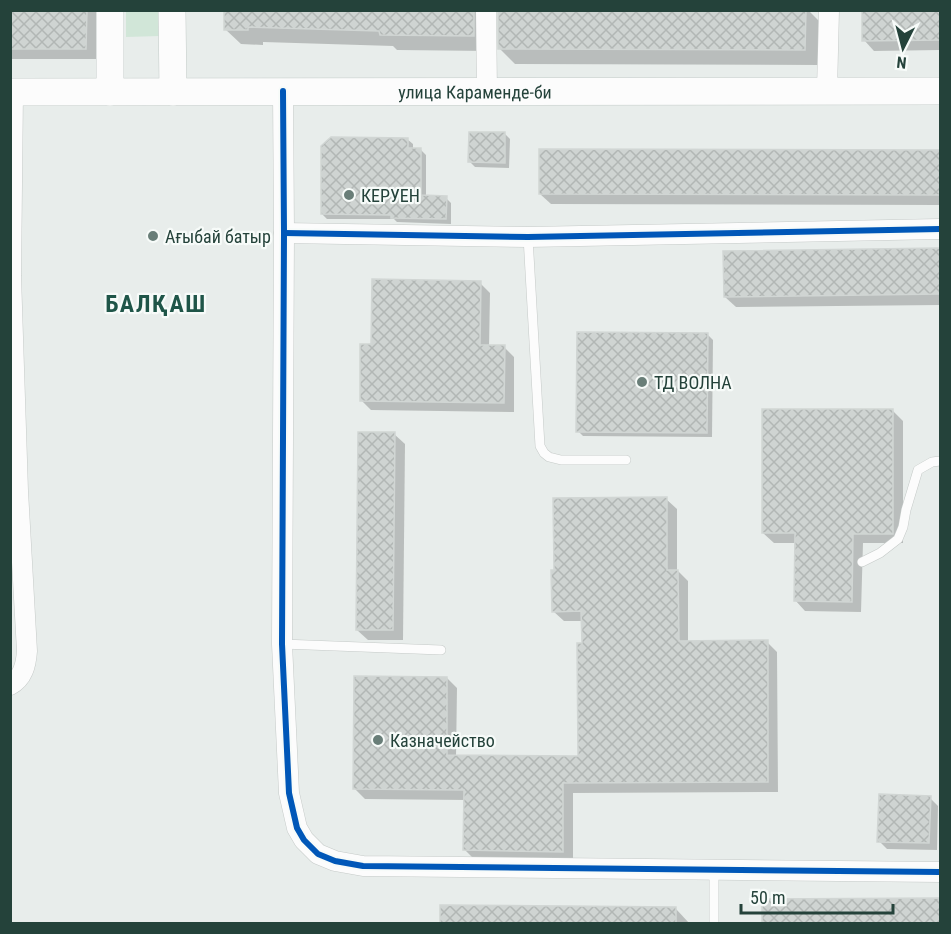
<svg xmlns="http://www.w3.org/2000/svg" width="951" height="934" viewBox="0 0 951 934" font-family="'Roboto Condensed',sans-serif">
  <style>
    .green { fill: #d1e6d8 }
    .shadow { fill: #0003 }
    .building { fill: url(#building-cross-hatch); stroke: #d1d6d4; stroke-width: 1.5 }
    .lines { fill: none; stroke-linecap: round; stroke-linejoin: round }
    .lane-casing { stroke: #c5cac8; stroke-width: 10 }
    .street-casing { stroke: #c5cac8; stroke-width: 21 }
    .secondary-casing { stroke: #c3cbc8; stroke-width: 28 }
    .lane { stroke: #fcfcfc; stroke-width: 9 }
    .street { stroke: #fcfcfc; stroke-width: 20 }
    .secondary { stroke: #fcfcfc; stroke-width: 27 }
    .cycleway-casing { stroke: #f7fbf9; stroke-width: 10 }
    .cycleway { stroke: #0057b8; stroke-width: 6 }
    .poi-dot { fill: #697e78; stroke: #f7fbf9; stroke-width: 2 }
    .labels { text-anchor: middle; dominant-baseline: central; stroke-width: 4.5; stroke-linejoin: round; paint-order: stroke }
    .street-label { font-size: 18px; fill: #24423a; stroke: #f7fbf9 }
    .poi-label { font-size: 18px; fill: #24423a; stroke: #f7fbf9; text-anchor: start }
    .district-label { font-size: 24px; font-weight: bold; letter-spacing: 1.5px; fill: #1f5548; stroke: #f7fbf9 }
  </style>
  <defs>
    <pattern id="building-cross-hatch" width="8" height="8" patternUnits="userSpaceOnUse" patternTransform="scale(1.5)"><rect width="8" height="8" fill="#cfd4d2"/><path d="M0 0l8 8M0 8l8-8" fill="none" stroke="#b2b7b5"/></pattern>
  </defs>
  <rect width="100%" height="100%" fill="#e8edeb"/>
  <path class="green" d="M 126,11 L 160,11 L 160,36 L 126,37 Z"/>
  <g class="shadow">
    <rect x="10" y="10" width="86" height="49"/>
    <path d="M 226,10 L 489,10 L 489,51 L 397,50 L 393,46 L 263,42 L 263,45 L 241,44 L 225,29 Z"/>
    <path d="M 500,10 L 808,10 L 820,22 L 820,65 L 515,64 L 500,49 Z"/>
    <path d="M 864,10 L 940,10 L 940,50 L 874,51 L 864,40 Z"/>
    <path d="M 505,134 L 510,139 L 509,168 L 475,167 L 470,162 Z"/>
    <path d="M 407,139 L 413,144 L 413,150 L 421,150 L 426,155 L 426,197 L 446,198 L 451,203 L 451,224 L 397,222 L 394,219 L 327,219 L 322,214 Z"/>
    <path d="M 540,151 L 940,152 L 940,205 L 551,204 L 540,194 Z"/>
    <path d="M 940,250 L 940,305 L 736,307 L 725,297 L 725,253 Z"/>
    <path d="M 480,283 L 490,293 L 489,347 L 504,347 L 514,357 L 514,412 L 371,410 L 361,400 Z"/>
    <path d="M 708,335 L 713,340 L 712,437 L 583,436 L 578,431 Z"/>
    <path d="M 892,410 L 903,421 L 903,543 L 863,543 L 861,612 L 805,611 L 795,600 L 796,543 L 774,543 L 763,533 Z"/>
    <path d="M 394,434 L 405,444 L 403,640 L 368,640 L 357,630 Z"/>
    <path d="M 666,499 L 677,509 L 677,570 L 688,581 L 688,642 L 767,642 L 777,652 L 778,792 L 573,793 L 573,861 L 475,860 L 465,850 L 466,800 L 365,799 L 355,789 L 447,678 L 457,688 L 456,757 L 580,758 L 583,621 L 564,621 L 553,611 Z"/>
    <path d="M 930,798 L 938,806 L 937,850 L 887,849 L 879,841 Z"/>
    <path d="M 676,909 L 690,924 L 441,924 Z"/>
  </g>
  <g class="building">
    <path d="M 10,10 L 87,10 L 86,49 L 10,49 Z"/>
    <path d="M 224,10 L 474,10 L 474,36 L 380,35 L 379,31 L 248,27 L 248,30 L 224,30 Z"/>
    <path d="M 498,10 L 806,10 L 805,50 L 498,49 Z"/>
    <path d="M 862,10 L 940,10 L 940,40 L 862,41 Z"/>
    <path d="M 469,132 L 505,132 L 505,163 L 468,162 Z"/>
    <path d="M 331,137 L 408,138 L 408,148 L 421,148 L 421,195 L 447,196 L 446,219 L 391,218 L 391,215 L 321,214 L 321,146 Z"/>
    <path d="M 539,149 L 940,150 L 940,195 L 539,194 Z"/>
    <path d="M 940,248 L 940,294 L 724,297 L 723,251 Z"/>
    <path d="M 372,279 L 481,281 L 480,345 L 505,345 L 504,403 L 360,401 L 360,344 L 371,344 Z"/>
    <path d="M 577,332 L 708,333 L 707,433 L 576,432 Z"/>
    <path d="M 762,409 L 893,409 L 893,534 L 853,534 L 852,602 L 794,601 L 795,533 L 762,533 Z"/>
    <path d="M 358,432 L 395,432 L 393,630 L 356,630 Z"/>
    <path d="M 667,497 L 667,570 L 678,570 L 679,641 L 768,640 L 768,782 L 563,783 L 563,852 L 463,850 L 464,790 L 353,789 L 354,676 L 447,677 L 447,755 L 578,756 L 577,643 L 582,643 L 581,611 L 552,612 L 551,570 L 554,570 L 553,498 Z"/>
    <path d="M 879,794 L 931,796 L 929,843 L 877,842 Z"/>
    <path d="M 940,898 L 940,924 L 762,924 L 762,899 Z"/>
    <path d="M 440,905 L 676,907 L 676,924 L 440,924 Z"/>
  </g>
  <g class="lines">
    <defs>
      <g id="lane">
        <path d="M 528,237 L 540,446 L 544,453 L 549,457 L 561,460 L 626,460"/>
        <path d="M 862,562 L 880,553 L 898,539 L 903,527 L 906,510 L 918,470 L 932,462 L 940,461"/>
        <path d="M 282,644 L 441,650"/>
        <path d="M 714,924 L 714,870"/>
      </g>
      <g id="street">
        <path d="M 486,10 L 487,92"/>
        <path d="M 283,91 L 284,233 L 282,644 L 289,793 L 297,828 L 304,840 L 318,854 L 335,861 L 363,866 L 940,872"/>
        <path d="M 827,91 L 829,10"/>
        <path d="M 284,233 L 528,237 L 940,229"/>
        <path d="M 10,685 C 23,678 26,665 27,651 L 18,491 L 11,276 L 13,92"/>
      </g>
      <g id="secondary">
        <path d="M 172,10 L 173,92"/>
        <path id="s1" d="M 10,92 L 940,91"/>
        <path d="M 110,92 L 110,10"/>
      </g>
    </defs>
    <use href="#lane" class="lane-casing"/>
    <use href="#street" class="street-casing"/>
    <use href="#secondary" class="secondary-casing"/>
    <use href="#lane" class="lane"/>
    <use href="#street" class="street"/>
    <use href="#secondary" class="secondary"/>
    <defs>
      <g id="cycleway">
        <path d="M 283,91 L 284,233 L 282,644 L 289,793 L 297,828 L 304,840 L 318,854 L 335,861 L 363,866 L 940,872"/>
        <path d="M 284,233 L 528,237 L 940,229"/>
      </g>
    </defs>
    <use href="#cycleway" class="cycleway-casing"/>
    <use href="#cycleway" class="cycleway"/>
  </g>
  <g class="poi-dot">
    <circle cx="349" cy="195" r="6"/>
    <circle cx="153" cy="236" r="6"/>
    <circle cx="642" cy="382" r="6"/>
    <circle cx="378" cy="740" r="6"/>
  </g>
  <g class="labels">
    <g class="street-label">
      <text stroke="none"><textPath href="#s1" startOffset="465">улица Караменде-би</textPath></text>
    </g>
    <g class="poi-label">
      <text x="361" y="195">КЕРУЕН</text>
      <text x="165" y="236">Ағыбай батыр</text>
      <text x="654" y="382">ТД ВОЛНА</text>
      <text x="390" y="740">Казначейство</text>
    </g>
    <g class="district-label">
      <text x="156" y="304">БАЛҚАШ</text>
    </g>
  </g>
  <rect width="951" height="934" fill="none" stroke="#24423a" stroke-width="24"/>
  <g transform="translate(903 48) rotate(186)" stroke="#f7fbf9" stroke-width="4.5" paint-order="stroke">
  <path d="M0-4.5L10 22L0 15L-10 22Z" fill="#24423a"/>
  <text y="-9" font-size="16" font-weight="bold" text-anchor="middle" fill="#24423a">N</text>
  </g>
  <path d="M741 904v9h152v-9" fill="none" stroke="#24423a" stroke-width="3"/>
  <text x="750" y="904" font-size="18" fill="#24423a" stroke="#f7fbf9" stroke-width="4.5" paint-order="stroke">50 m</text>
</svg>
